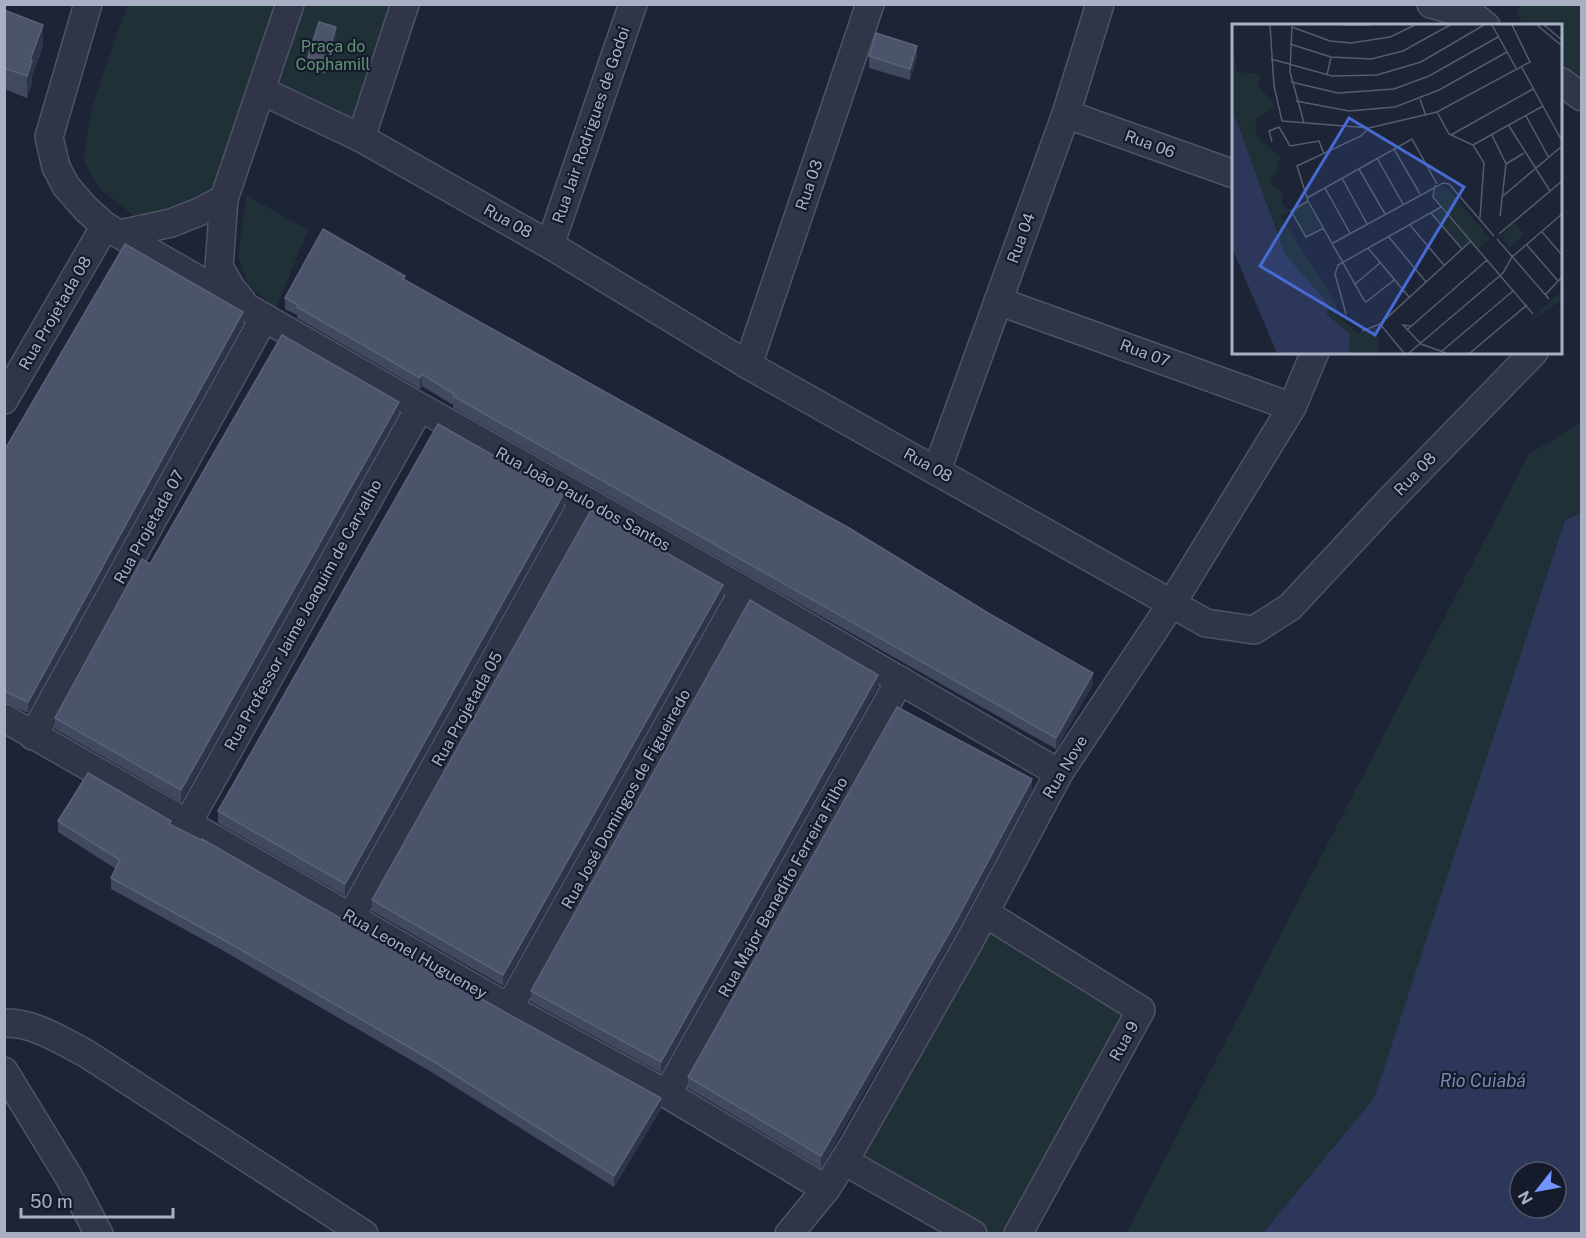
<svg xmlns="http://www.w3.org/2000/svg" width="1586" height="1238" viewBox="0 0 1586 1238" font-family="'Public Sans',sans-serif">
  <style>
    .green { fill: #1f3037 }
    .water { fill: #2c375a; fill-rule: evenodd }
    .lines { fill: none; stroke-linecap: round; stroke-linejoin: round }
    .minor-casing { stroke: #4e5365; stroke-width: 30 }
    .minor { stroke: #303647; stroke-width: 27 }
    .wall { fill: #40495f }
    .shaded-wall { fill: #2d354a }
    .building { fill: #4b546a; stroke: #5a6278; stroke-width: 1.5 }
    .labels { text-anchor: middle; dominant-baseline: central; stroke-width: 4.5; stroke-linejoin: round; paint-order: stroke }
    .park-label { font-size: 16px; fill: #609575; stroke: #161b2b }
    .street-label { font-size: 16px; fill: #aab0c4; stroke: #161b2b }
    .water-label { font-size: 18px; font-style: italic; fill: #7787b4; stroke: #161b2b }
    .inset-road { fill: none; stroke: #555c6f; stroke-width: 1.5 }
    .view { fill: #476bd2; fill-opacity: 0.15; stroke: #476bd2; stroke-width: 3 }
    .inset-edge { fill: none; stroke: #aab0c4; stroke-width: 3 }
  </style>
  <rect width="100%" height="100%" fill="#1d2436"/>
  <g class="green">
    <path d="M 127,5 L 285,5 L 216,195 L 181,214 L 133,215 L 99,188 L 83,159 L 92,107 Z"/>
    <path d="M 302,5 L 398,5 L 356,131 L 275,89 Z"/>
    <path d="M 1521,5 L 1581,5 L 1581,77 L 1561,63 L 1560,26 L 1522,25 L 1517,11 Z"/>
    <path d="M 246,195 L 308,230 L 276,309 L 248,284 L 238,257 Z"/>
    <path d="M 1581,423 L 1581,513 L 1565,520 L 1374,1098 L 1263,1233 L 1126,1234 L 1529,454 Z"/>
    <path d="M 991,932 L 1131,1013 L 1005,1233 L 982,1233 L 859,1163 Z"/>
  </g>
  <path class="water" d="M 1581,513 L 1581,1233 L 1263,1233 L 1374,1098 L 1565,520 ZM 1520,1172 L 1556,1172 L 1556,1208 L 1520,1208 Z"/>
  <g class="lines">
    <defs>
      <g id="minor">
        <path d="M 88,4 L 49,137 L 56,167 L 66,186 L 86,209 L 105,226 L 420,407 L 744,590 L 1059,773"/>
        <path d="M 1431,4 L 1474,16 L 1486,26"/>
        <path d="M 1560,81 L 1582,97"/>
        <path d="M 262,91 L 361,138 L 550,245 L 748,365 L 1206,623 L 1254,630 L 1290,607 L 1389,501 L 1534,352"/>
        <path d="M 1066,114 L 1234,174"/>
        <path d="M 361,138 L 405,4"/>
        <path d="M 224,199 L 219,267 L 231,288 L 242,301"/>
        <path d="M 120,234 L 171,223 L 199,212 L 224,199 L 290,4"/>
        <path d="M 550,245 L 633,4"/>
        <path d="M 998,301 L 1292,407"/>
        <path d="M 748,365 L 870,4"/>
        <path d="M 4,400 L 105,226"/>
        <path d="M 937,470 L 1066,114 L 1100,4"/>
        <path d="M 4,718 L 509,1008 L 667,1094 L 826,1189"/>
        <path d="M 33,736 L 264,318"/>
        <path d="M 187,824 L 420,407"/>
        <path d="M 985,913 L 1141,1010 L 1018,1234"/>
        <path d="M 351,917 L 584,501"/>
        <path d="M 509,1008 L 744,590"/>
        <path d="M 4,1023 C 34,1022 62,1041 87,1054 L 364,1234"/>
        <path d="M 4,1071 L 69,1177 L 99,1234"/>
        <path d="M 667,1094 L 900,680"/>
        <path d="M 844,1161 L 973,1234"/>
        <path d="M 789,1234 L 826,1189 L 853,1146 L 969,942 L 1059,773 L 1172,603 L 1292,407 L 1315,352"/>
      </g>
    </defs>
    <use href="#minor" class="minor-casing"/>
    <use href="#minor" class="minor"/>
  </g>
  <g class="wall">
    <path d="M 4,10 L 43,47 L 32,76 L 32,83 L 27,98 L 4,89 Z"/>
    <path d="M 336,39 L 325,74 L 308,68 L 308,57 Z"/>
    <path d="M 869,56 L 917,57 L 910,80 L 869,68 Z"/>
    <path d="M 405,280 L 1093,684 L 1056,749 L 453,408 L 453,405 L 422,386 L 420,389 L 297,318 L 297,315 L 285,309 L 285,298 Z"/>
    <path d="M 243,323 L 28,713 L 4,702 L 4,451 Z"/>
    <path d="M 399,413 L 181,802 L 55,729 L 55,718 L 150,564 Z"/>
    <path d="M 563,506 L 345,896 L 218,823 L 218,811 Z"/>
    <path d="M 723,596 L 503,986 L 372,911 L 372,900 Z"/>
    <path d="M 878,686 L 661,1073 L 531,1002 L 531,991 Z"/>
    <path d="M 1032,790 L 955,934 L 821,1168 L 688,1088 L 688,1077 Z"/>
    <path d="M 58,821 L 171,825 L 661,1109 L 614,1187 L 433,1073 L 222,950 L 111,889 L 111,878 L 116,869 L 58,832 Z"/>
  </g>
  <g class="shaded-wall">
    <path d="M 43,25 L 43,47 L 32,76 L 32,83 L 27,98 L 27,76 L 30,60 Z"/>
    <path d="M 336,27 L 336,39 L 325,74 L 325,63 Z"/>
    <path d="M 917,46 L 917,57 L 910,80 L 910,69 Z"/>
    <path d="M 243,312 L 243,323 L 28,713 L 28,702 Z"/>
    <path d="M 422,374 L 422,386 L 420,389 L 420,378 Z"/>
    <path d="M 399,402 L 399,413 L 181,802 L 181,790 Z"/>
    <path d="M 563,495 L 563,506 L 345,896 L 345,884 Z"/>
    <path d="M 723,585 L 723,596 L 503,986 L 503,975 Z"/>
    <path d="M 1093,673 L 1093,684 L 1056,749 L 1056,738 Z"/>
    <path d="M 878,675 L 878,686 L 661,1073 L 661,1062 Z"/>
    <path d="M 1032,779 L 1032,790 L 955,934 L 821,1168 L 821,1156 Z"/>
    <path d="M 661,1098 L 661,1109 L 614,1187 L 614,1176 Z"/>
  </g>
  <g class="building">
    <path d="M 4,10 L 43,25 L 30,60 L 32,61 L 27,76 L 4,68 Z"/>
    <path d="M 319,22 L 336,27 L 325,63 L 308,57 Z"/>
    <path d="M 876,33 L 917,46 L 910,69 L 869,56 Z"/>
    <path d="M 323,229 L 405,276 L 403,279 L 849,528 L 988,613 L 1093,673 L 1056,738 L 453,396 L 454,394 L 422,374 L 420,378 L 297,307 L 298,305 L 285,298 Z"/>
    <path d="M 125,244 L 243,312 L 28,702 L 4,691 L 4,451 Z"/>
    <path d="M 282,335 L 399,402 L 181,790 L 55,718 L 142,559 L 150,564 Z"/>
    <path d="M 438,424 L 563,495 L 345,884 L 218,811 Z"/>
    <path d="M 591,510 L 723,585 L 503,975 L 372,900 Z"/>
    <path d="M 750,600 L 878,675 L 661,1062 L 531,991 Z"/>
    <path d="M 897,707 L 1032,779 L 955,923 L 821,1156 L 688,1077 Z"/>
    <path d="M 88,773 L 171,821 L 169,824 L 201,840 L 202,839 L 501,1010 L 661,1098 L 614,1176 L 433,1061 L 222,939 L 111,878 L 120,860 L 58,821 Z"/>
  </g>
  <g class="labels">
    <g class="park-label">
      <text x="333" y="46">Praça do<tspan x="333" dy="18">Cophamill</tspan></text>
    </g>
    <g class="street-label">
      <text transform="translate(591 125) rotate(-71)">Rua Jair Rodrigues de Godoi</text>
      <text transform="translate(1150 144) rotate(20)">Rua 06</text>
      <text transform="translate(809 185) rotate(-71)">Rua 03</text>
      <text transform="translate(508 221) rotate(29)">Rua 08</text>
      <text transform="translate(1021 238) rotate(-70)">Rua 04</text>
      <text transform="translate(55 313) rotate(-60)">Rua Projetada 08</text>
      <text transform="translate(1145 353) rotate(20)">Rua 07</text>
      <text transform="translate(928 465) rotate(29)">Rua 08</text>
      <text transform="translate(1415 474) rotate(-46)">Rua 08</text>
      <text transform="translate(583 499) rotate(29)">Rua João Paulo dos Santos</text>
      <text transform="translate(149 527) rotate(-61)">Rua Projetada 07</text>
      <text transform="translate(303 615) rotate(-61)">Rua Professor Jaime Joaquim de Carvalho</text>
      <text transform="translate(467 709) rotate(-61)">Rua Projetada 05</text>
      <text transform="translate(1065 767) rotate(-59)">Rua Nove</text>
      <text transform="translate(626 799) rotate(-61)">Rua José Domingos de Figueiredo</text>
      <text transform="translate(783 887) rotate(-61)">Rua Major Benedito Ferreira Filho</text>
      <text transform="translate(415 954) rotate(30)">Rua Leonel Hugueney</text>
      <text transform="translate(1124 1041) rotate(-61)">Rua 9</text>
    </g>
    <g class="water-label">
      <text x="1483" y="1080">Rio Cuiabá</text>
    </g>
  </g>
  <g transform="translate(1232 24)">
    <rect width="330" height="330" fill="#1d2436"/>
    <path d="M 0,16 L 5,48 L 28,50 L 27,62 L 44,83 L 25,93 L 23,106 L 29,117 L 49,133 L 45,138 L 48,145 L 38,155 L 42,164 L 51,167 L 50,179 L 57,187 L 49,192 L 104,280 L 104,291 L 125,309 L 146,304 L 147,329 L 117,329 L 118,309 L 95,291 L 96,280 L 53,230 L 0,84 ZM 213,162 L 258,214 L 246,225 L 202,172 L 205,164 ZM 75,178 L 90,203 L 74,212 L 60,187 ZM 208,184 L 237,217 L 230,224 L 200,189 ZM 282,199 L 292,211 L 277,224 L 270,213 ZM 330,267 L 330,276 L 294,300 L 305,290 Z" fill="#1f3037"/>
    <path d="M 0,84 L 53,230 L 96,280 L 95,291 L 118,309 L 117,329 L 45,329 L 0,224 Z" fill="#2c375a"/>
    <path class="inset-road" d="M 38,1 L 42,62 L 50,97M 111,1 L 138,1M 260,1 L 284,44M 305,1 L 330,22M 312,1 L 330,16M 60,2 L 58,48 L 72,99M 60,3 L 98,17 L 119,19 L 158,13 L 183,1M 58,20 L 99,33 L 139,35 L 171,27 L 218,1M 39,35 L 100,52 L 145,51 L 189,38 L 252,1M 289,42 L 330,117M 95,51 L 99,33M 59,58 L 106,69 L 162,65 L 197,52 L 266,13M 188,75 L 194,92M 64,77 L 117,87 L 163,83 L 207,66 L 275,28M 205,88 L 217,110 L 241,121 L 252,139 L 248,194M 294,92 L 317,134M 50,97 L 137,104 L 205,88 L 298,38 L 280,1M 277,102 L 318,167M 47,103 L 58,122 L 87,117 L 92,130M 137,104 L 129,112 L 65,142 L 76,177 L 132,276 L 134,278 L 162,256M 219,111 L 301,65M 260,111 L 274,140 L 268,192M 40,118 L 37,107 L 47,103M 241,121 L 311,82M 162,125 L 188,170M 145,134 L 171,180M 274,140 L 292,129M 127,145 L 153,190M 110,154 L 135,200M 203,161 L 201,173 L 301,290M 93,164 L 118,209M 271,172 L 330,122M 75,174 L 180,115 L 205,160M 76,177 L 59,187 L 74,213 L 92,204M 199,189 L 230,225M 178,201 L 212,241M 310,208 L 330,231M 267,210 L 330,157M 156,212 L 194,258M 265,215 L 317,275M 101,219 L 211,159 L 217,160 L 262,212M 294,220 L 326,257M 136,224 L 177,273M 122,261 L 148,239M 313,271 L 330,253M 114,290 L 103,250 L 106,241 L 209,183M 148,300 L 172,329M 179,302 L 171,301 L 189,320 L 214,329M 176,305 L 255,236M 130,307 L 148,300 L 239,217M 210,327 L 282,266M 177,329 L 271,249 L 280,233 L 330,190M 238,329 L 295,281"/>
    <path class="view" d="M 117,94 L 232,163 L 143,311 L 28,242 Z"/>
    <rect width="330" height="330" class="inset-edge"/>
  </g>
  <rect width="1586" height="1238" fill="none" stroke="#aab0c4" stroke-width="12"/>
  <g transform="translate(1538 1190) rotate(239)"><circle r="28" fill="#161b2b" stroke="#515768" stroke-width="1.5"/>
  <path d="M0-4.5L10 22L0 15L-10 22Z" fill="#7493ff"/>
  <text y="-9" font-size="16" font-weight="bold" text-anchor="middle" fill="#aab0c4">N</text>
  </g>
  <path d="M21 1208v9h152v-9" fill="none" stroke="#aab0c4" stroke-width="3"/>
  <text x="30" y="1208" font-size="18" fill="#aab0c4" stroke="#161b2b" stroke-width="4.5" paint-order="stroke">50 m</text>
</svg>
